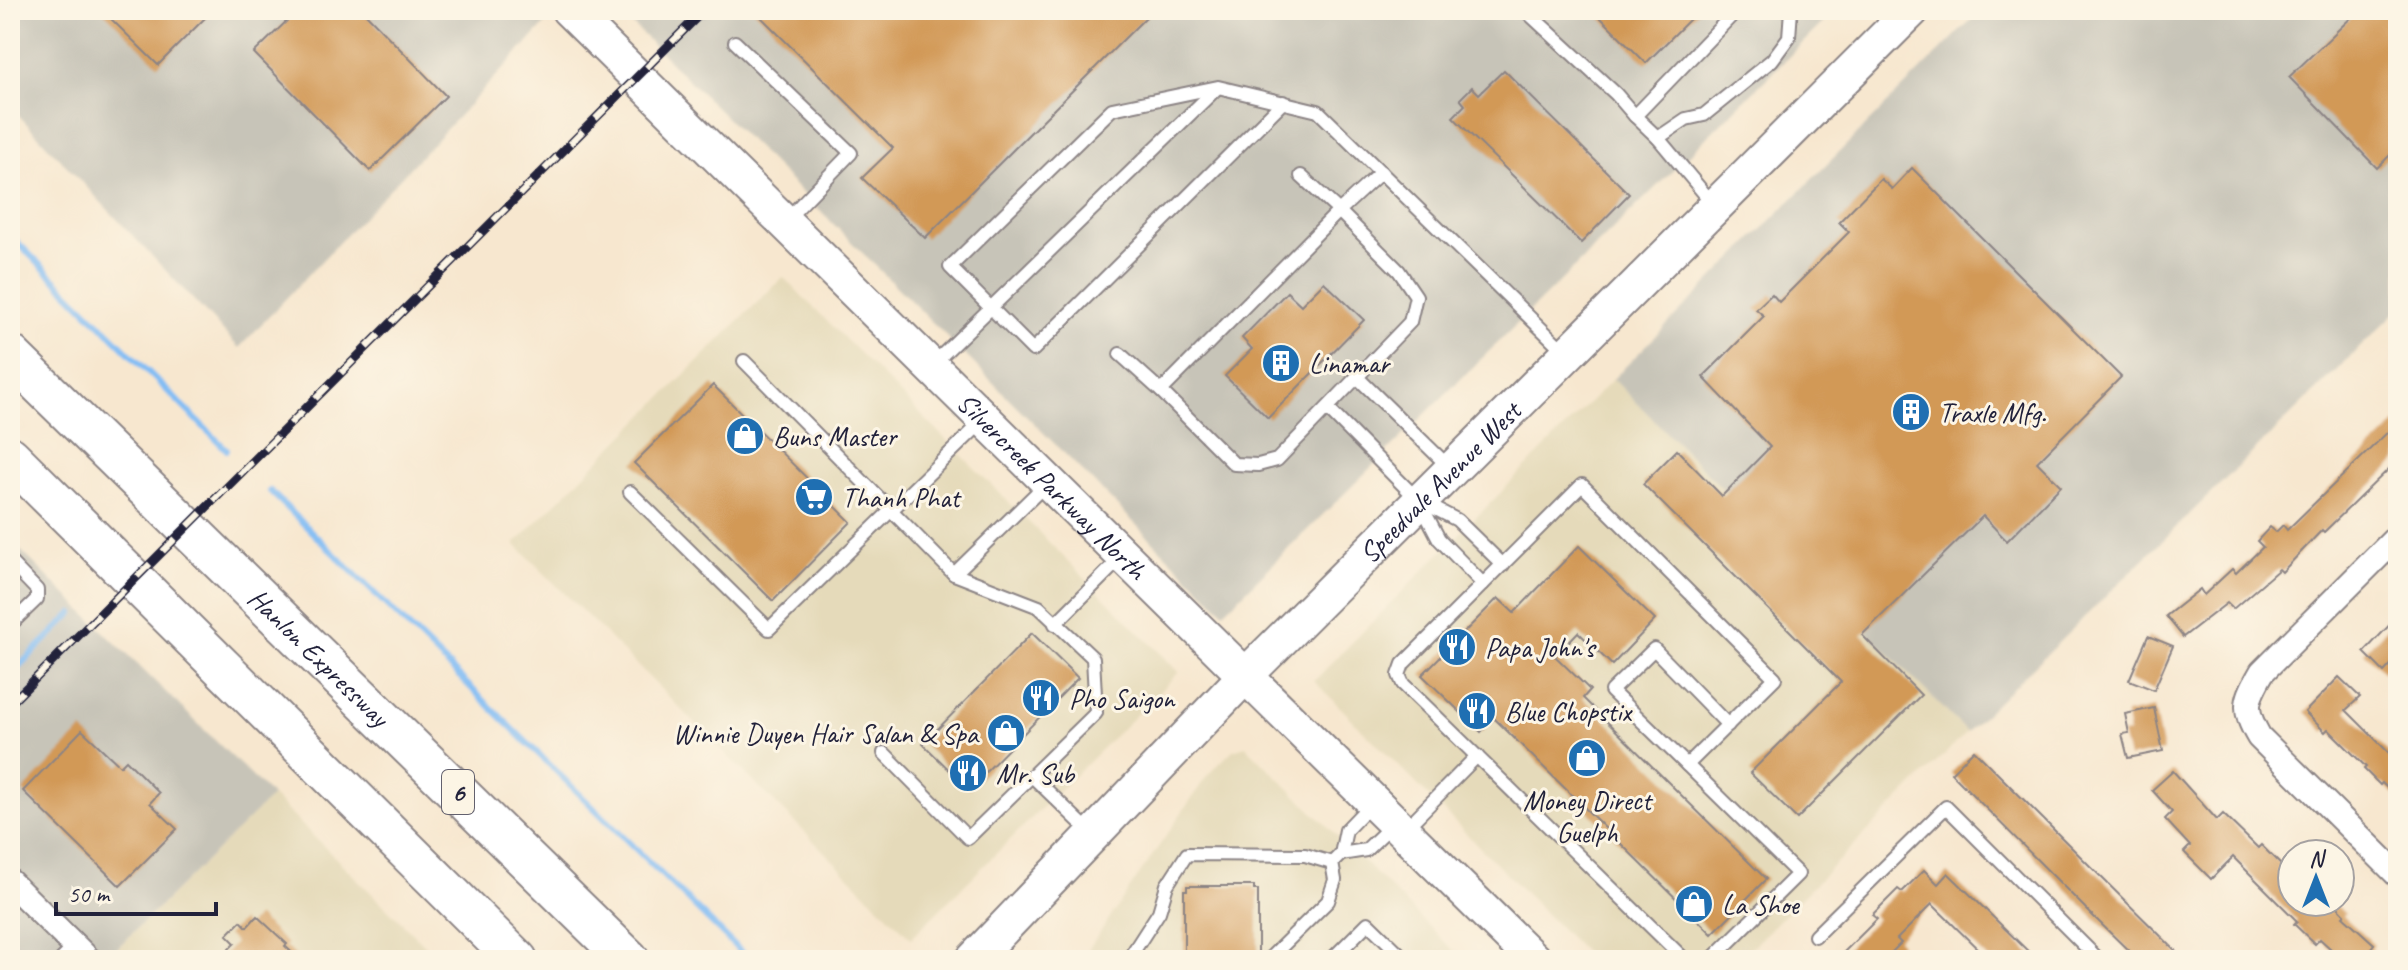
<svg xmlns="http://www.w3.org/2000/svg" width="2408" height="970" viewBox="0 0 2408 970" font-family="Caveat,sans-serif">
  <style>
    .built { fill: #e5daba }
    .industrial { fill: #c7c4b8 }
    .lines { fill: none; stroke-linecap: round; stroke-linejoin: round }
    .stream { stroke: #83bdf4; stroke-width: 6 }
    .building { fill: #d29956 }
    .service-casing { stroke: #8c8485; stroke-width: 16 }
    .minor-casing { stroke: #8c8485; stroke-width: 28 }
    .secondary-casing { stroke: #8c8485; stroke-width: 38 }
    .trunk-casing { stroke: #8c8485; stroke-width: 44 }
    .service { stroke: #fff; stroke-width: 12 }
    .minor { stroke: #fff; stroke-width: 24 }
    .secondary { stroke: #fff; stroke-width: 34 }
    .trunk { stroke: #fff; stroke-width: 40 }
    .rail-casing { stroke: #22223b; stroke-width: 9 }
    .rail { stroke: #fcf5e5; stroke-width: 6; stroke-dasharray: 18; stroke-linecap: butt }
    .labels { text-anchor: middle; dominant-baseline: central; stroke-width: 6; stroke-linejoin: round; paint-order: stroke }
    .shield { fill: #fcf5e5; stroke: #63616e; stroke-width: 2 }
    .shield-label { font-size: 26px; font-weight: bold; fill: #22223b }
    .poi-label { font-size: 28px; fill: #22223b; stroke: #fcf5e5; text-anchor: start }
    .street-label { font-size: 28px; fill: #22223b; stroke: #fcf5e5 }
  </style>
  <rect width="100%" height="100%" fill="#fcf5e5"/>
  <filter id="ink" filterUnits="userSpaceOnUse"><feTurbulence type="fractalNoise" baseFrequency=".0125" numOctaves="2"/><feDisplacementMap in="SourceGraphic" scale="16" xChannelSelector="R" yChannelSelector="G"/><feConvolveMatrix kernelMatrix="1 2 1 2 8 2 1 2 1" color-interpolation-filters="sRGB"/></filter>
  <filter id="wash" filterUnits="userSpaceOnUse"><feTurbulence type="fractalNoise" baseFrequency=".006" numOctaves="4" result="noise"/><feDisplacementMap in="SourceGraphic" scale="32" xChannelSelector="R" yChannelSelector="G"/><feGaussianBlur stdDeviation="1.8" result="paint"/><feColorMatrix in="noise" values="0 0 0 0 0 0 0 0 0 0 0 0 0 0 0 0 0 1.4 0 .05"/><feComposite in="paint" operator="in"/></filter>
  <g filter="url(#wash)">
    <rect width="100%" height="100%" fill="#f7e7cf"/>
    <g class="built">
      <path d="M 783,277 L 1179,672 L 911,938 L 515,544 Z"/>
      <path d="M 1613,379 L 1967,732 L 1739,960 L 1592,960 L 1314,681 Z"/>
      <path d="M 1246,746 L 1373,871 L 1463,960 L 1081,960 L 1207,776 L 1233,750 Z"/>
      <path d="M 272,796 L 440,960 L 126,960 L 116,950 Z"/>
    </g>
    <g class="industrial">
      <path d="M 10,10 L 547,10 L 553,16 L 239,348 L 10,106 Z"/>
      <path d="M 618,10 L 1836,10 L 1224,612 Z"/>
      <path d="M 1981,10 L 2398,10 L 2398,310 L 1967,732 L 1613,379 Z"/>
      <path d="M 10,540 L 272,796 L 105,960 L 10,960 Z"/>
    </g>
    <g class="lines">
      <g class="stream">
        <path d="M 10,235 L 227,450"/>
        <path d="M 270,491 L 749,960"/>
        <path d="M 10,675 L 73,613"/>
      </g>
    </g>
    <g id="blocks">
      <g class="building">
        <path d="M 102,10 L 213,10 L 158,65 Z"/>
        <path d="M 298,10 L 362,10 L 446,96 L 370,171 L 254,53 Z"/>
        <path d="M 754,10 L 1153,10 L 925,238 L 862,178 L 893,148 Z"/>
        <path d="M 1593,10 L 1699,10 L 1646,63 Z"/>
        <path d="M 2359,10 L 2398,10 L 2398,147 L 2377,168 L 2289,77 Z"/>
        <path d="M 1504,70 L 1629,194 L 1581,243 L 1453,117 L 1465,105 L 1460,99 L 1472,87 L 1479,94 Z"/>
        <path d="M 1912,168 L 2121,377 L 2037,462 L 2061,486 L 2007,541 L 1983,516 L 1862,635 L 1921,695 L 1797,819 L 1750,773 L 1841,682 L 1643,484 L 1677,450 L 1722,496 L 1770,447 L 1703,377 L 1764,316 L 1756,309 L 1772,294 L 1779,302 L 1849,232 L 1839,222 L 1881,179 L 1892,189 Z"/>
        <path d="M 1324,282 L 1364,320 L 1268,418 L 1225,376 L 1252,349 L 1242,338 L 1287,292 L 1301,305 Z"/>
        <path d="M 713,385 L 851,522 L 773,601 L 634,463 Z"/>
        <path d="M 2398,422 L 2398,460 L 2324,532 L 2322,530 L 2282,572 L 2279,569 L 2233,609 L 2227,603 L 2183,637 L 2166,616 L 2200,589 L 2204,595 L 2232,569 L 2236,573 L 2263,547 L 2257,541 L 2270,527 L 2276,532 L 2283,525 L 2287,530 Z"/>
        <path d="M 1579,546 L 1655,620 L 1612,665 L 1578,632 L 1555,656 L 1590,690 L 1583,698 L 1766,879 L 1712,934 L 1494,718 L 1481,732 L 1422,675 L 1498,598 L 1514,613 Z"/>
        <path d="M 2398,616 L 2398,657 L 2384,672 L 2364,652 Z"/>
        <path d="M 1032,633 L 1078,678 L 969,789 L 923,744 Z"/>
        <path d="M 2148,636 L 2173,646 L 2154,690 L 2129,680 Z"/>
        <path d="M 2339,677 L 2360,697 L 2346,710 L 2398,762 L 2398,798 L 2382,783 L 2380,785 L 2364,769 L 2366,767 L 2328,729 L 2325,732 L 2305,712 Z"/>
        <path d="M 2154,708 L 2163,751 L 2128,758 L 2122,734 L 2129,733 L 2125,714 Z"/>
        <path d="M 82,730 L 120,766 L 126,760 L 159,793 L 150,803 L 177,829 L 120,886 L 23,791 Z"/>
        <path d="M 1974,750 L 2092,868 L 2185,960 L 2138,960 L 2092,915 L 1951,773 Z"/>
        <path d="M 2173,771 L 2217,820 L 2223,814 L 2258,848 L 2261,845 L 2281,865 L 2292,855 L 2292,902 L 2333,902 L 2345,914 L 2343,916 L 2374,944 L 2371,948 L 2384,960 L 2343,960 L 2320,939 L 2315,944 L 2294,924 L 2297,921 L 2233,857 L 2211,879 L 2184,852 L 2190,846 L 2165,819 L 2172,812 L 2152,790 Z"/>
        <path d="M 1924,870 L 1938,884 L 1948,873 L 2037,960 L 1989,960 L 1932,904 L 1897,939 L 1901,943 L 1884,960 L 1836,960 L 1877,919 L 1872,915 L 1898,889 L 1902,892 Z"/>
        <path d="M 1187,886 L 1254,886 L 1254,890 L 1258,890 L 1258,956 L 1254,956 L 1254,960 L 1187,960 L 1187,956 L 1184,956 L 1184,890 L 1187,890 Z"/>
        <path d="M 257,916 L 287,944 L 285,946 L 300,960 L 218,960 L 235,943 L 227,935 L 241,921 L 247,927 Z"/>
      </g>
    </g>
  </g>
  <g filter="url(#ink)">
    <use href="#blocks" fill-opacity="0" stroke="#8c8485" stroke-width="2"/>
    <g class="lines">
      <defs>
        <g id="service">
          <path d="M 1525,10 L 1616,94 L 1635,116"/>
          <path d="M 735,42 L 851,153 L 786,220"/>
          <path d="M 1283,102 L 1033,350 L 950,267 L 1112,109 L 1218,87 L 1318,111 L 1565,352"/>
          <path d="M 1658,138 L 1686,119 L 1704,115 L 1772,60 L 1789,37 L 1791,10"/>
          <path d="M 1301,176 L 1339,211 L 1381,172"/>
          <path d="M 1713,204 L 1658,138 L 1635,116 L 1737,10"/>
          <path d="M 1339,211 L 1399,271 L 1416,296 L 1410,322 L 1277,460 L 1258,465 L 1234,464 L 1161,391 Z"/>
          <path d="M 1120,354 L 1161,391"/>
          <path d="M 744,361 L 954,574 L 1039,607 L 1093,658 L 1096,713 L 968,838 L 884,753"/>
          <path d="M 932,365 L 1217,88"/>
          <path d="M 1358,378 L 1450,468"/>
          <path d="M 1328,409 L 1419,501 L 1439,539 L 1483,584"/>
          <path d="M 630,492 L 769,629 L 982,422"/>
          <path d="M 1422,502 L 1457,520 L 1503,565"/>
          <path d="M 10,562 L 37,590 L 37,599 L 10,625"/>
          <path d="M 954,574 L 1046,484"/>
          <path d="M 1055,624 L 1121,558"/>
          <path d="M 1687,765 L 1611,691 L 1654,649 L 1728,725"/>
          <path d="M 1032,776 L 1090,832"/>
          <path d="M 1406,828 L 1477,756"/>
          <path d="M 1341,854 L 1366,850 L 1392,825"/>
          <path d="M 1332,863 L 1341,854 L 1346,830 L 1371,804"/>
          <path d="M 1815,936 L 1946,807 L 2099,960"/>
          <path d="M 61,960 L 75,946"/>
          <path d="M 1128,960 L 1159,912 L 1167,885 L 1187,854 L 1305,855 L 1332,863"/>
          <path d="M 1268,960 L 1328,901 L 1335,880 L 1332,863"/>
          <path d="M 1331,960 L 1368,923 L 1406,960"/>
          <path d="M 1685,960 L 1403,684 L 1399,675 L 1403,664 L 1582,485 L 1775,678 L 1687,765 L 1798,874 L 1711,960"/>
        </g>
        <g id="minor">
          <path d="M 2398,536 L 2262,672 C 2246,700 2242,708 2259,737 L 2398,875"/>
          <path d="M 10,882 L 89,960"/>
        </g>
        <g id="secondary">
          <path id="s1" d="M 569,10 L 1534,960"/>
          <path id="s2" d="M 973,960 L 1246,675 L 1912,10"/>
        </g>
        <g id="trunk">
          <path id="s3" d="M 10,355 L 629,960"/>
          <path d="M 10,457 L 517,960"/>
        </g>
      </defs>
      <use href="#service" class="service-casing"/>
      <use href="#minor" class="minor-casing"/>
      <use href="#secondary" class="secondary-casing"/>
      <use href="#trunk" class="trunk-casing"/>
      <use href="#service" class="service"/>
      <use href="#minor" class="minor"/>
      <use href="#secondary" class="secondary"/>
      <use href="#trunk" class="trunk"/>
      <defs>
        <path id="rail" d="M 10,704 L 704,10"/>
      </defs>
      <use href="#rail" class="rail-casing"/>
      <use href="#rail" class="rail"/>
    </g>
  </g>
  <defs>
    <symbol id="building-disc" viewBox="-11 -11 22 22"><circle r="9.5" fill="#1f6fb2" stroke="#fcf5e5"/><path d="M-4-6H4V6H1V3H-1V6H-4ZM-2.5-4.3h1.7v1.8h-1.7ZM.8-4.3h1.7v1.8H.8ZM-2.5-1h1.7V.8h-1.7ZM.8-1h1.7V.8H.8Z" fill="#fff"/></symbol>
    <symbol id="shop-disc" viewBox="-11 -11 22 22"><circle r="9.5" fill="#1f6fb2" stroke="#fcf5e5"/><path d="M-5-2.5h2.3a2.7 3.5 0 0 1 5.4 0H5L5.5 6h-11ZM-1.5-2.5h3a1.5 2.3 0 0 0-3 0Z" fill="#fff"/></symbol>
    <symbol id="supermarket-disc" viewBox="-11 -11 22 22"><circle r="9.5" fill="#1f6fb2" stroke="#fcf5e5"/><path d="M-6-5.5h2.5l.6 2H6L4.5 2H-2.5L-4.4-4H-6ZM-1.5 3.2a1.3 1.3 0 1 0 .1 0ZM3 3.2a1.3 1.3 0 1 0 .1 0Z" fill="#fff"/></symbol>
    <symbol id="restaurant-disc" viewBox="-11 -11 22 22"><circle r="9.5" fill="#1f6fb2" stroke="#fcf5e5"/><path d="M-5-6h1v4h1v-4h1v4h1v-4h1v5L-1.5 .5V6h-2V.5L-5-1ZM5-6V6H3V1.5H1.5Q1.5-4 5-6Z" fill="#fff"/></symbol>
  </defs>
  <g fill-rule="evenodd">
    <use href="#building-disc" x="1259" y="341" width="44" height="44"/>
    <use href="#building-disc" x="1889" y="390" width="44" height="44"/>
    <use href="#shop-disc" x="723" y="414" width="44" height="44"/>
    <use href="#supermarket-disc" x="792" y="475" width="44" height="44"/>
    <use href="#restaurant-disc" x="1435" y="625" width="44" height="44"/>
    <use href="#restaurant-disc" x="1019" y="676" width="44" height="44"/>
    <use href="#restaurant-disc" x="1455" y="689" width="44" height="44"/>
    <use href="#shop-disc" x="984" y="711" width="44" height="44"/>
    <use href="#shop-disc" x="1565" y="736" width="44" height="44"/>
    <use href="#restaurant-disc" x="946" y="751" width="44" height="44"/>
    <use href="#shop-disc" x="1672" y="882" width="44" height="44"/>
  </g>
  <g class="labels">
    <rect class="shield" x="442" y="770" width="32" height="44" rx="6"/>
    <g class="shield-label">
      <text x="458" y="792">6</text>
    </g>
    <g class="poi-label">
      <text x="1309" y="363">Linamar</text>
      <text x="1939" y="412">Traxle Mfg.</text>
      <text x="773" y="436">Buns Master</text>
      <text x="842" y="497">Thanh Phat</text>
      <text x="1485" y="647">Papa John's</text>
      <text x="1069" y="698">Pho Saigon</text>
      <text x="1505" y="711">Blue Chopstix</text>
      <text x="978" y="733" text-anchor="end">Winnie Duyen Hair Salan &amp; Spa</text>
      <text x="996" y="773">Mr. Sub</text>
      <text x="1587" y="800" text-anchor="middle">Money Direct<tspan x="1587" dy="32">Guelph</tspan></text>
      <text x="1722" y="904">La Shoe</text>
    </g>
    <g class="street-label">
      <text stroke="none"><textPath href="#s2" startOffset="668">Speedvale Avenue West</textPath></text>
      <text stroke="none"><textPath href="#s1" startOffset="678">Silvercreek Parkway North</textPath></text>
      <text stroke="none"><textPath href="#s3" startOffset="432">Hanlon Expressway</textPath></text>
    </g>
  </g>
  <rect width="2408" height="970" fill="none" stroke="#fcf5e5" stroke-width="40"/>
  <g transform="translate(2316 878)"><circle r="38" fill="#fcf5e5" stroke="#a5a1a1" stroke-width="2"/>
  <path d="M0-6L14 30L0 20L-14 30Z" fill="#1f6fb2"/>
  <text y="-12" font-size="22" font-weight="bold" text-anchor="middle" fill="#22223b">N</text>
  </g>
  <path d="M56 902v12h160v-12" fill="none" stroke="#22223b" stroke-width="4"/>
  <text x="68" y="902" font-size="24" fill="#22223b" stroke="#fcf5e5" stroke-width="6" paint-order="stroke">50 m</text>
</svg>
